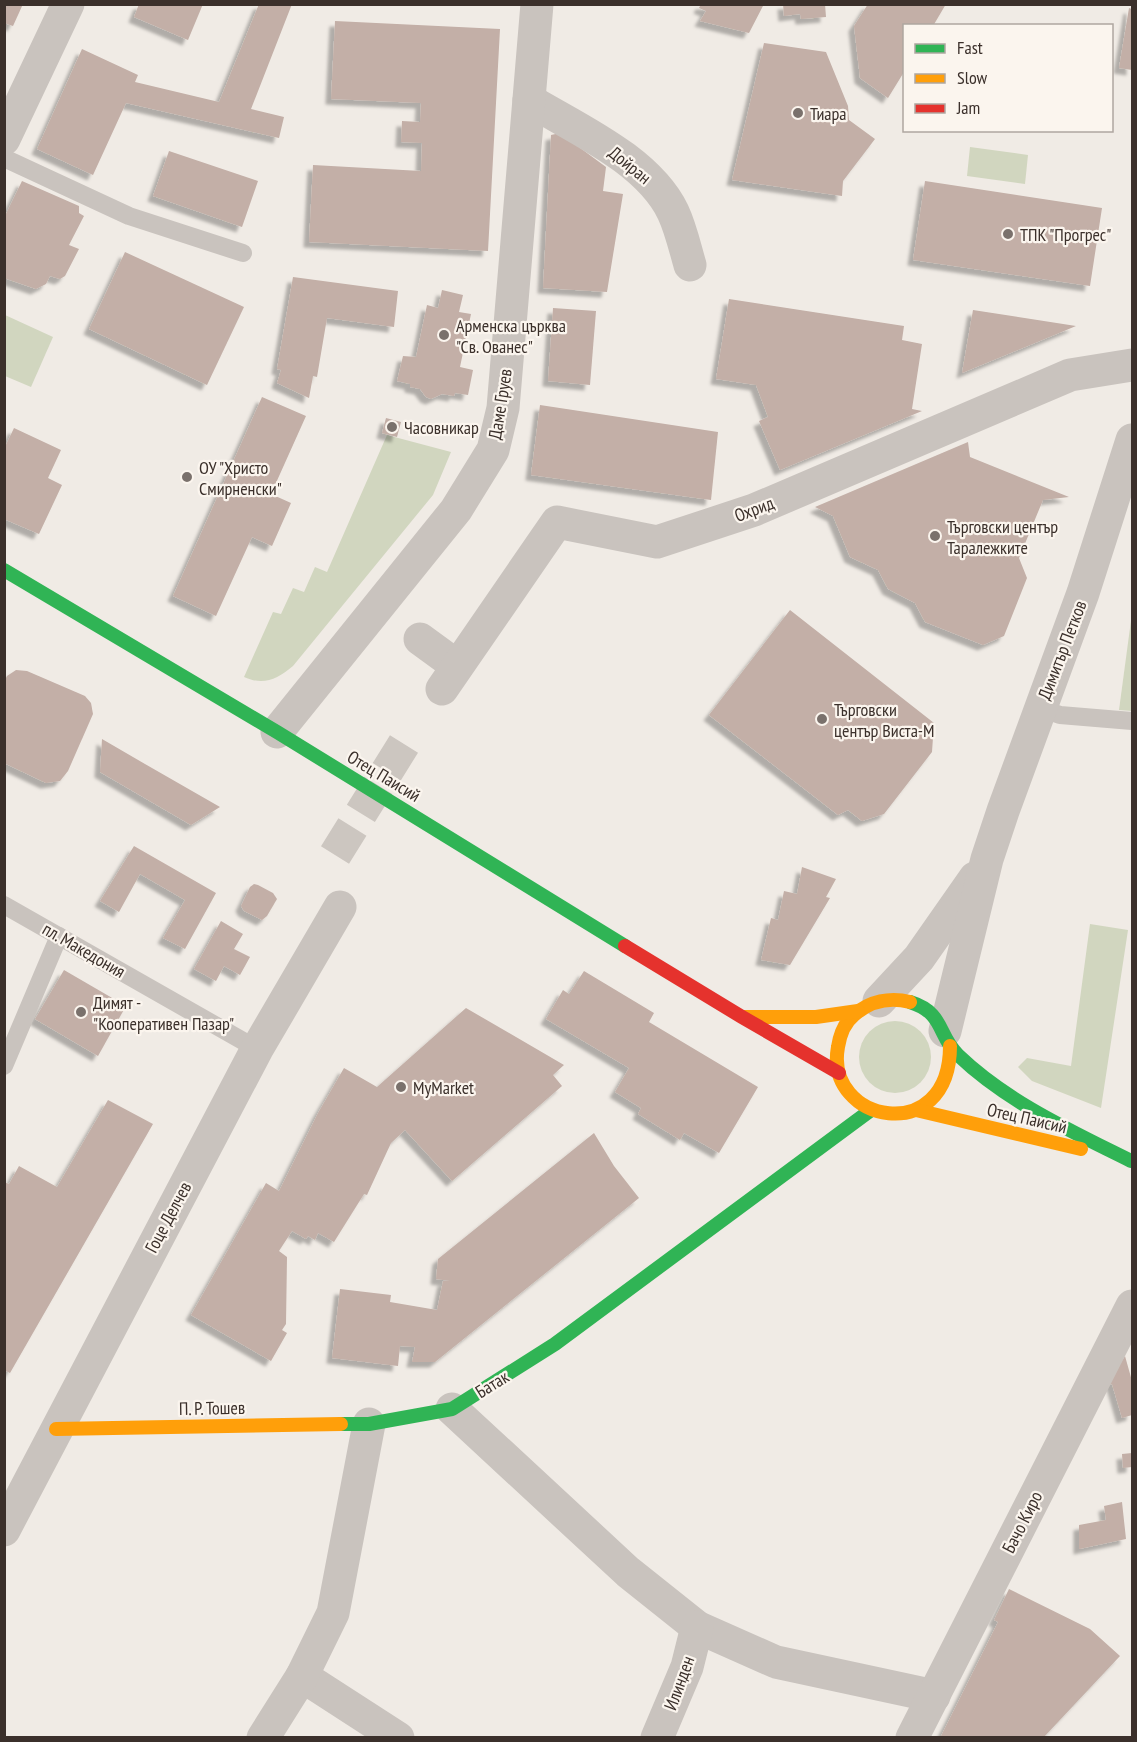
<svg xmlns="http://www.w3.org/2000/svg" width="1137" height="1742" viewBox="0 0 1137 1742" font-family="'PT Sans Narrow',sans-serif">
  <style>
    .green { fill: #d1d6bf }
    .building { fill: #c3afa7; filter: url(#shadow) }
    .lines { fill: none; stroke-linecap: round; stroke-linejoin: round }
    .street-tunnel { stroke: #ccc6c0; stroke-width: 33; stroke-dasharray: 33 16; stroke-linecap: butt }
    .lane { stroke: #c9c3be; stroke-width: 18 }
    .street { stroke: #c9c3be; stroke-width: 33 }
    .fast { stroke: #30b455; stroke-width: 14 }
    .slow { stroke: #ff9f0a; stroke-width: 14 }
    .jam { stroke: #e5322d; stroke-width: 14 }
    .poi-dot { fill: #7a716c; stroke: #fbf5ee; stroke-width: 2 }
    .labels { text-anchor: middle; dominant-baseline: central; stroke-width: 4.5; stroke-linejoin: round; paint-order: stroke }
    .poi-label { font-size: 18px; fill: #3b302b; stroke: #fbf5ee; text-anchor: start }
    .street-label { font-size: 18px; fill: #3b302b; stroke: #fbf5ee }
  </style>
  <defs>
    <filter id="shadow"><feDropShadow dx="-5.5" dy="5.5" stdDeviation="1.5" flood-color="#0004"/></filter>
  </defs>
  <rect width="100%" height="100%" fill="#f0ebe5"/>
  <g class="green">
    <path d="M 970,147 L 1028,155 L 1025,184 L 967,176 Z"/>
    <path d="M 5,315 L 53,337 L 31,387 L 5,376 Z"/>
    <path d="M 387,435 L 451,452 L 433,495 L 293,666 C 277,679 264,686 244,677 L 273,612 L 281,614 L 293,588 L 304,592 L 315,567 L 327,572 Z"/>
    <path d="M 1132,613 L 1132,711 L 1119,710 Z"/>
    <path d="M 1090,924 L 1128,930 L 1101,1108 L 1032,1081 L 1018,1067 L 1027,1058 L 1071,1066 Z"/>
    <circle cx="895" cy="1057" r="36"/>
  </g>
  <g class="building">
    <path d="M 4,4 L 23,4 L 13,26 L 4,23 Z"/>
    <path d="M 139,4 L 203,4 L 188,40 L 134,17 Z"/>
    <path d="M 259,4 L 292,4 L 251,109 L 284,117 L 279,138 L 126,103 L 93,175 L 37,149 L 82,49 L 138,75 L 135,82 L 219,102 Z"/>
    <path d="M 701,4 L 764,4 L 749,33 L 700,21 L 706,11 L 699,8 Z"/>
    <path d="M 783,4 L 825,4 L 826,17 L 801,19 L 800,14 L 784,16 Z"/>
    <path d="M 868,4 L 946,4 L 933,26 L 904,26 L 904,72 L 888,98 L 860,78 L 854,26 Z"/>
    <path d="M 1129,8 L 1132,9 L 1132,70 L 1119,68 Z"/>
    <path d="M 335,21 L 500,29 L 488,251 L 309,242 L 313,165 L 421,171 L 422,143 L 401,142 L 402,121 L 420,122 L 421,103 L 331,99 Z"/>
    <path d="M 764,43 L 826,52 L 848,106 L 849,120 L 875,139 L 843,181 L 842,196 L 732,180 Z"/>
    <path d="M 560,133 L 606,167 L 603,191 L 623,194 L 607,292 L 543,288 L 551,135 Z"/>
    <path d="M 169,151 L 258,181 L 242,227 L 153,196 Z"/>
    <path d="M 22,181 L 79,206 L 79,213 L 84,216 L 69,245 L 79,249 L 65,276 L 60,279 L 50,276 L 46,284 L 36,289 L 4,278 L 4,218 Z"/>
    <path d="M 925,181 L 1102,208 L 1090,286 L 913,260 Z"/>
    <path d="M 125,252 L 244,307 L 207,385 L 89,329 Z"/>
    <path d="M 293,277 L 398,291 L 394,327 L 327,318 L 317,377 L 313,376 L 309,398 L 277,383 L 281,370 L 277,369 Z"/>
    <path d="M 442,290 L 463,295 L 459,312 L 471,314 L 460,367 L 473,370 L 468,395 L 455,393 L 454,396 L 442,394 L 431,399 L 426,397 L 420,389 L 410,387 L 410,384 L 397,381 L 403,356 L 416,357 L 427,305 L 438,308 Z"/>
    <path d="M 729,299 L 904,326 L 902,340 L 922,344 L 912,409 L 922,411 L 780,470 L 759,421 L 768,417 L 756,385 L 716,379 Z"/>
    <path d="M 553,308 L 596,311 L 590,385 L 548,381 Z"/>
    <path d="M 973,310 L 1076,326 L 962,373 Z"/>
    <path d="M 262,397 L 306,416 L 271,494 L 291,503 L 272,546 L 252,537 L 216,616 L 173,596 Z"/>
    <path d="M 540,405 L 718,432 L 711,500 L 531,475 Z"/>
    <path d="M 386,418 L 401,422 L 397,437 L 382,433 Z"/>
    <path d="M 14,428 L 61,450 L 48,478 L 62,485 L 39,534 L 4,519 L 4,449 Z"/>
    <path d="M 968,442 L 970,457 L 1069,497 L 1043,500 L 1019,558 L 1027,578 L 1004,636 L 983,645 L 925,622 L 915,603 L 888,589 L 878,570 L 850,557 L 833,516 L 815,507 Z"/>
    <path d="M 790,610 L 934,723 L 932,752 L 884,814 L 862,821 L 848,810 L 838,815 L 709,715 Z"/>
    <path d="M 16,670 L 27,671 L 85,696 L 91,703 L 93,714 L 68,771 L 60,781 L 46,783 L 4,763 L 4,682 L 7,676 Z"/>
    <path d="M 102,739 L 145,764 L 220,807 L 191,825 L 100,772 Z"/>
    <path d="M 134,846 L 216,893 L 185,949 L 163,938 L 185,900 L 140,874 L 119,912 L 100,901 Z"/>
    <path d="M 802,867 L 836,879 L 826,897 L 830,898 L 790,965 L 761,960 L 771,918 L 778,920 L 784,891 L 797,894 Z"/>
    <path d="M 254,884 L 258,885 L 273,893 L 277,899 L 267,916 L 262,920 L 244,911 L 241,906 L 250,887 Z"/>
    <path d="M 221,921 L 243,934 L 234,949 L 250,957 L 240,975 L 224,966 L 216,981 L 194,969 Z"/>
    <path d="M 64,970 L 126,1006 L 98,1056 L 35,1019 Z"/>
    <path d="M 584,971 L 654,1013 L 649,1022 L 758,1087 L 719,1153 L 684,1133 L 680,1140 L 638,1114 L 641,1108 L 615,1092 L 629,1068 L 546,1019 L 563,990 L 569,994 Z"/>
    <path d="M 466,1008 L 564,1065 L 553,1075 L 562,1086 L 452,1181 L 405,1130 L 391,1143 L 367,1195 L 364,1194 L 334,1242 L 318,1233 L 315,1240 L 308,1236 L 306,1239 L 292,1231 L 279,1251 L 287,1257 L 286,1324 L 282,1330 L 287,1333 L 271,1361 L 191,1315 L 266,1183 L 279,1191 L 318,1113 L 344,1068 L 377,1087 Z"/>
    <path d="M 108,1100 L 153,1124 L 10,1373 L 4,1370 L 4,1182 L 9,1184 L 19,1166 L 57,1187 Z"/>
    <path d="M 594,1133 L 614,1166 L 639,1198 L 435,1362 L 412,1362 L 415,1347 L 400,1346 L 398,1366 L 332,1358 L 340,1289 L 391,1295 L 390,1302 L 437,1310 L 443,1281 L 450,1281 L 436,1279 L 438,1259 Z"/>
    <path d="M 1125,1356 L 1132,1381 L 1132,1415 L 1122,1418 L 1112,1384 L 1105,1386 Z"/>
    <path d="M 1132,1453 L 1132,1467 L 1123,1468 L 1122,1454 Z"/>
    <path d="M 1122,1502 L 1126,1539 L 1079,1549 L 1079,1525 L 1106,1520 L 1104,1506 Z"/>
    <path d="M 1009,1589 L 1090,1629 L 1120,1656 L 1043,1738 L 940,1738 L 998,1622 L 994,1620 Z"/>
  </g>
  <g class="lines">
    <path class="street-tunnel" d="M 335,855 L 404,744"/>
    <g class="lane">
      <path d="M 4,158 L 129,216 L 243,253"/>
      <path d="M 1040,708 L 1060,715 L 1132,721"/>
      <path d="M 4,905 L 257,1049"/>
      <path d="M 4,1066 L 59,936"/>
    </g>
    <g class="street">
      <path d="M 529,100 C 577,129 648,160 673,212 C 681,229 685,248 690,265"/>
      <path d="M 4,139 L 68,4"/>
      <path d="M 420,639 L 457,666"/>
      <path d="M 442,689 L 557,522 L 657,542 L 754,510 L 1070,375 L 1132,365"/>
      <path d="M 277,732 L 456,510 L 493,450 L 503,408 L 537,4"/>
      <path d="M 879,1001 L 919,958 L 975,878"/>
      <path d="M 945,1031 L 987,859 L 1003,811 L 1083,593 L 1132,440"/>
      <path d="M 452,1409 L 628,1572 L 697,1627 L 776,1662 L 934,1696"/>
      <path d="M 4,1530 L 257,1049 L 340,907"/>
      <path d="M 302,1676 L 398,1738"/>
      <path d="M 263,1738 L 302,1676 L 333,1613 L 369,1424"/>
      <path d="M 657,1738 L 687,1667 L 697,1627"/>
      <path d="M 912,1738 L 1132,1306"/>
    </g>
    <g class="fast">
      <path d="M 4,570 L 277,732 L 625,946"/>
      <path d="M 910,1002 C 945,1013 937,1035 958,1055 C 1007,1102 1071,1131 1131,1161"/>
      <path d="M 341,1424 L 369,1424 L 452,1409 L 555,1344 L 871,1110"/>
    </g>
    <g class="slow">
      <path d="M 910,1002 C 890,997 870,1001 854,1015 C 844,1023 840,1034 838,1047 C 824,1123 950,1148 950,1046"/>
      <path d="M 744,1017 L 816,1017 L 858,1011"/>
      <path d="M 916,1110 L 1081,1149"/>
      <path d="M 56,1429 L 341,1424"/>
    </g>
    <path class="jam" d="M 625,946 L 742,1017 L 839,1073"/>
  </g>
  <g class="poi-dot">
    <circle cx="798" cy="113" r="6"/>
    <circle cx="1008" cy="234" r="6"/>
    <circle cx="444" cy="335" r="6"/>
    <circle cx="392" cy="427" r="6"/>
    <circle cx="187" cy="477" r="6"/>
    <circle cx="935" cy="536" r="6"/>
    <circle cx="822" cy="719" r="6"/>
    <circle cx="81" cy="1012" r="6"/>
    <circle cx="401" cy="1087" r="6"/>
  </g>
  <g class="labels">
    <g class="poi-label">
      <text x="810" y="113">Тиара</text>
      <text x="1020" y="234">ТПК "Прогрес"</text>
      <text x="456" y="325">Арменска църква<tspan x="456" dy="21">"Св. Ованес"</tspan></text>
      <text x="404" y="427">Часовникар</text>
      <text x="199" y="467">ОУ "Христо<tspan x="199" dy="21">Смирненски"</tspan></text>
      <text x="947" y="526">Търговски център<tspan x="947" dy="21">Таралежките</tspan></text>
      <text x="834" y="709">Търговски<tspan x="834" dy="21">център Виста-М</tspan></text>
      <text x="93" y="1002">Димят -<tspan x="93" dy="21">"Кооперативен Пазар"</tspan></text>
      <text x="413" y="1087">MyMarket</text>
    </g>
    <g class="street-label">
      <text transform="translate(630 165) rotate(39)">Дойран</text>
      <text transform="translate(500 404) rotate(-81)">Даме Груев</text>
      <text transform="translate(754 509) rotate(-21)">Охрид</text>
      <text transform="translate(1062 650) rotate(-69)">Димитър Петков</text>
      <text transform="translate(384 776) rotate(31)">Отец Паисий</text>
      <text transform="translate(84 950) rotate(30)">пл. Македония</text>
      <text transform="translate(1027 1118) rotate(13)">Отец Паисий</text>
      <text transform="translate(168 1217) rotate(-62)">Гоце Делчев</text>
      <text transform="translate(492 1384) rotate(-32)">Батак</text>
      <text transform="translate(212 1408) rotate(-1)">П. Р. Тошев</text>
      <text transform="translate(1022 1522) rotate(-63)">Бачо Киро</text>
      <text transform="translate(679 1683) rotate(-70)">Илинден</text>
    </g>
  </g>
  <rect width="1137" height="1742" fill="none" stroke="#3b302b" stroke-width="12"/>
  <rect x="903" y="24" width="210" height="108" fill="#fbf5ee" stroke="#aea6a0" stroke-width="1.5"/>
  <rect x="915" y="44" width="30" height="9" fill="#30b455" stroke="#aea6a0" stroke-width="1.5"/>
  <text x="957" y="54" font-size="18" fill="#3b302b">Fast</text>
  <rect x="915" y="74" width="30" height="9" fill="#ff9f0a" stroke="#aea6a0" stroke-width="1.5"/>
  <text x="957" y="84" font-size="18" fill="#3b302b">Slow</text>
  <rect x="915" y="104" width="30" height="9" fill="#e5322d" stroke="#aea6a0" stroke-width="1.5"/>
  <text x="957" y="114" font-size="18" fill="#3b302b">Jam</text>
</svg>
